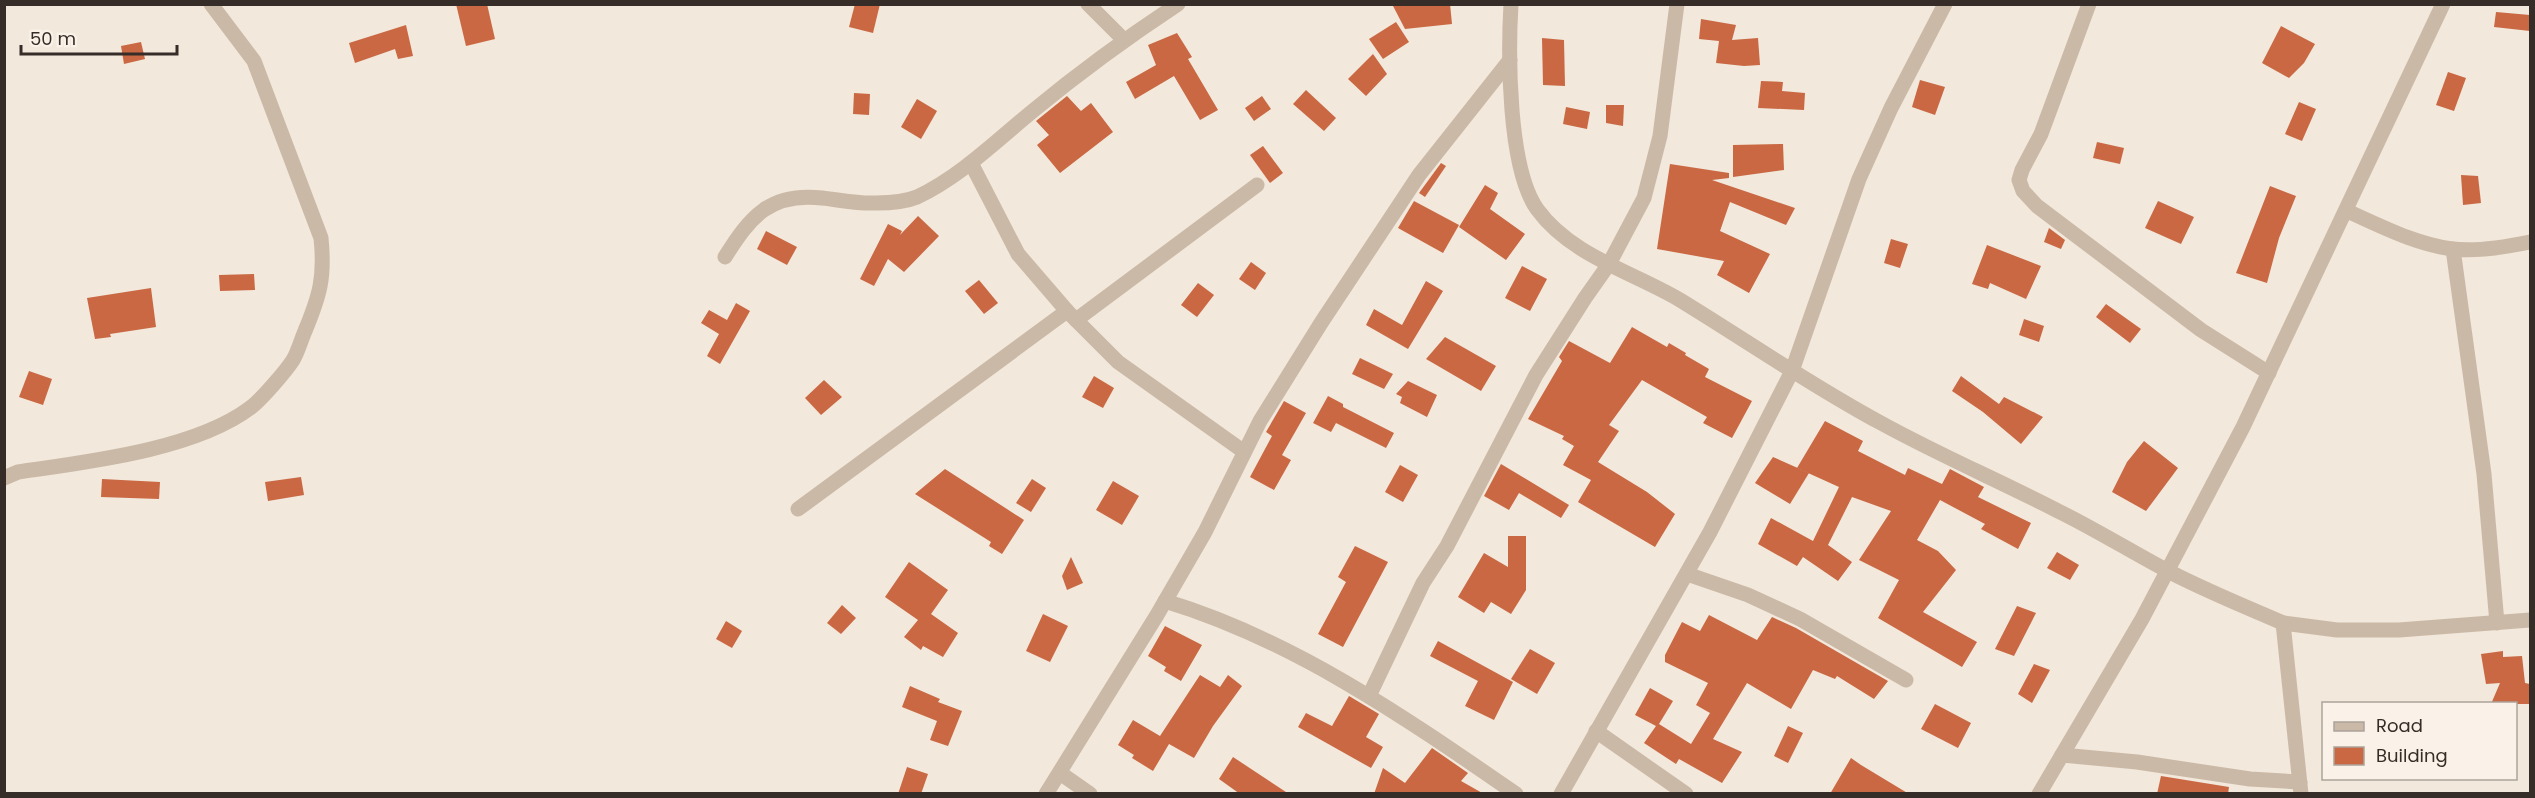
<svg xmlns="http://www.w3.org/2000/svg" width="2535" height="798" viewBox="0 0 2535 798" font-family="Poppins,sans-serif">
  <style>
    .building { fill: #c96843 }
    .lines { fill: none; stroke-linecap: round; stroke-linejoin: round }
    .minor { stroke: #cbb9a7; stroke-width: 15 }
  </style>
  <rect width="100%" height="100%" fill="#f2e8db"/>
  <g class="building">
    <path d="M 456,4 L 487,4 L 495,39 L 466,46 Z"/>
    <path d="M 855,4 L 880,4 L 873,33 L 849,27 Z"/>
    <path d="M 1392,4 L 1450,4 L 1452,24 L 1405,29 Z"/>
    <path d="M 2496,12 L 2530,15 L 2530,31 L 2494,27 Z"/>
    <path d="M 1701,19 L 1736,25 L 1732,40 L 1758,38 L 1760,65 L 1744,66 L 1716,63 L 1719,41 L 1699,39 Z"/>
    <path d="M 1396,22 L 1409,42 L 1383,59 L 1369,39 Z"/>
    <path d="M 406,25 L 413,56 L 398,59 L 395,49 L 355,63 L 349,43 Z"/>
    <path d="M 2281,26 L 2315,44 L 2304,63 L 2289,78 L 2262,63 Z"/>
    <path d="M 1177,33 L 1192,57 L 1188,59 L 1218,110 L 1200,120 L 1174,76 L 1135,99 L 1126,82 L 1156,65 L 1148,45 Z"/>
    <path d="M 1542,38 L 1564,40 L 1565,86 L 1543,85 Z"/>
    <path d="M 141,42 L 145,59 L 124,64 L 121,46 Z"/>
    <path d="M 1373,54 L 1387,74 L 1366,96 L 1348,79 Z"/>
    <path d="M 2448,72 L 2466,78 L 2454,111 L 2436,105 Z"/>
    <path d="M 1920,80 L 1945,87 L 1935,115 L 1912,107 Z"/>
    <path d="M 1761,81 L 1783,82 L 1782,91 L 1805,93 L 1804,110 L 1758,108 Z"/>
    <path d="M 1306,90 L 1336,118 L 1324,131 L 1293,104 Z"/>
    <path d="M 854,93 L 870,94 L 869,115 L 853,114 Z"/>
    <path d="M 1067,96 L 1081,111 L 1091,103 L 1113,132 L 1060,173 L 1037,145 L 1049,135 L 1036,121 Z"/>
    <path d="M 1262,96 L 1271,109 L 1254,121 L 1245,108 Z"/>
    <path d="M 917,99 L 937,111 L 921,139 L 901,127 Z"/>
    <path d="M 2299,102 L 2316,109 L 2302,141 L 2285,134 Z"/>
    <path d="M 1606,105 L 1624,105 L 1623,126 L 1606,123 Z"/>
    <path d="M 1566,107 L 1590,112 L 1587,129 L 1563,124 Z"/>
    <path d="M 2097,142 L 2124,148 L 2120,164 L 2093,158 Z"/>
    <path d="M 1783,144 L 1784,170 L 1733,177 L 1733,145 Z"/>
    <path d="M 1263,146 L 1283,173 L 1270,183 L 1250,155 Z"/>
    <path d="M 1441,163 L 1446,166 L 1425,197 L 1419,193 Z"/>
    <path d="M 1670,164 L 1729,173 L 1729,178 L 1712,180 L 1795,208 L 1786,225 L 1730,202 L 1720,231 L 1770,254 L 1749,293 L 1717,275 L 1724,261 L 1657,249 Z"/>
    <path d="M 2461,175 L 2478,176 L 2481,203 L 2463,205 Z"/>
    <path d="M 1485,185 L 1498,193 L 1490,209 L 1525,234 L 1506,260 L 1459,227 Z"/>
    <path d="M 2270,186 L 2296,196 L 2279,238 L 2267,283 L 2236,273 Z"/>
    <path d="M 1414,201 L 1459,225 L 1443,253 L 1398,228 Z"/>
    <path d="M 2158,201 L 2194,217 L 2181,244 L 2145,228 Z"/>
    <path d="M 918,216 L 939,236 L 904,272 L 888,259 L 874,286 L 860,279 L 888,224 L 902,231 L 900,235 Z"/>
    <path d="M 2049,228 L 2065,240 L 2061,249 L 2044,242 Z"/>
    <path d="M 766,231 L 797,247 L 787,265 L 757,249 Z"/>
    <path d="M 1891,239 L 1908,244 L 1900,268 L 1884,263 Z"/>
    <path d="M 1987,245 L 2041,266 L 2026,299 L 1990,283 L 1988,289 L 1972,284 Z"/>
    <path d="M 1251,262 L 1266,273 L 1255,290 L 1239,279 Z"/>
    <path d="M 1522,266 L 1547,279 L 1530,311 L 1505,298 Z"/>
    <path d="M 254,274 L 255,290 L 220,291 L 219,275 Z"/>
    <path d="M 979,280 L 998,303 L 984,314 L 965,291 Z"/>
    <path d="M 1426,281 L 1443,291 L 1408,349 L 1366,325 L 1374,309 L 1402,325 Z"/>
    <path d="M 1198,283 L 1214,295 L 1197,317 L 1181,305 Z"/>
    <path d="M 151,288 L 156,327 L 110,334 L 111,337 L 95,339 L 87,298 Z"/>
    <path d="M 736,303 L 750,311 L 720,364 L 707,356 L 719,334 L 701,323 L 709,310 L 727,320 Z"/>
    <path d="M 2106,304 L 2141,329 L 2130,343 L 2096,317 Z"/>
    <path d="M 2024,319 L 2044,326 L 2039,342 L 2019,335 Z"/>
    <path d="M 1632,327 L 1667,347 L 1669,343 L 1686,353 L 1685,355 L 1709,369 L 1705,377 L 1752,401 L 1732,438 L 1703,423 L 1707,417 L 1642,380 L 1609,425 L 1619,431 L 1598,462 L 1647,492 L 1675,514 L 1655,547 L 1578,502 L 1591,480 L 1563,465 L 1574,446 L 1562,439 L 1564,436 L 1528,419 L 1562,361 L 1559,357 L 1569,341 L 1610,363 Z"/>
    <path d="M 1445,337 L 1496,366 L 1481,391 L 1426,359 Z"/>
    <path d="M 1360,358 L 1393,374 L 1384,389 L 1352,374 Z"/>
    <path d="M 29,371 L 52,379 L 43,405 L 19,397 Z"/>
    <path d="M 1094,376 L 1114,388 L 1103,408 L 1082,397 Z"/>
    <path d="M 1961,376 L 1999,404 L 2004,397 L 2043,417 L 2021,444 L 1983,412 L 1952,391 Z"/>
    <path d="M 824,380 L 842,397 L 821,415 L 805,398 Z"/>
    <path d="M 1408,381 L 1437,395 L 1427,417 L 1400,403 L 1402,397 L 1396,394 Z"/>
    <path d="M 1328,396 L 1343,404 L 1343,407 L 1394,433 L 1386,448 L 1336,423 L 1331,432 L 1313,423 Z"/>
    <path d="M 1284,401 L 1306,413 L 1282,455 L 1291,460 L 1274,490 L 1250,477 L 1272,436 L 1266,432 Z"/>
    <path d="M 1825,421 L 1863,441 L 1858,451 L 1905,475 L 1908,468 L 1942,484 L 1950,469 L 1984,487 L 1978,497 L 2031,523 L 2018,549 L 1981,529 L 1985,524 L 1940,500 L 1917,540 L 1938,551 L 1956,570 L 1923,612 L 1977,642 L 1962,667 L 1878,618 L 1899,580 L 1859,560 L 1891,511 L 1852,497 L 1828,545 L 1852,562 L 1838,581 L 1803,557 L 1797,566 L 1758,544 L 1771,518 L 1813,541 L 1839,487 L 1797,468 Z"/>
    <path d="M 2144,441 L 2178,468 L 2146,511 L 2112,492 L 2127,462 Z"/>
    <path d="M 1773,457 L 1809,473 L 1790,504 L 1755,483 Z"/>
    <path d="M 1501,464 L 1569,505 L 1561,518 L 1519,493 L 1509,510 L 1484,496 Z"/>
    <path d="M 1400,465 L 1418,475 L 1403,502 L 1385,492 Z"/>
    <path d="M 945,469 L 1024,520 L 1002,554 L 989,546 L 991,542 L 915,494 Z"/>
    <path d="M 301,477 L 304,495 L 268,501 L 265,482 Z"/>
    <path d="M 102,479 L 160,482 L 159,499 L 101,497 Z"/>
    <path d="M 1032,479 L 1046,488 L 1031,512 L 1016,503 Z"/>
    <path d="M 1113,481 L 1139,496 L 1122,525 L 1096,510 Z"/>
    <path d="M 1508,536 L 1526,536 L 1526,590 L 1511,614 L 1491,602 L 1484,613 L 1458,597 L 1484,553 L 1508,567 Z"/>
    <path d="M 1355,546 L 1388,562 L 1343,647 L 1318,634 L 1346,582 L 1338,577 Z"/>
    <path d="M 2057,552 L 2079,565 L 2070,580 L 2047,568 Z"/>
    <path d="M 1071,557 L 1083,583 L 1067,590 L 1062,576 Z"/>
    <path d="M 909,562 L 948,590 L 931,614 L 958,633 L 943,657 L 923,646 L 921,650 L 904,637 L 918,620 L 885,597 Z"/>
    <path d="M 842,605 L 856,618 L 841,634 L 827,623 Z"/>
    <path d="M 2017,606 L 2036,613 L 2014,656 L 1995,649 Z"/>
    <path d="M 1043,614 L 1068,626 L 1050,662 L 1026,651 Z"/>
    <path d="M 1709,615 L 1757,640 L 1772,617 L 1796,628 L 1888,681 L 1874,699 L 1837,676 L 1835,679 L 1813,670 L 1791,709 L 1747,683 L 1713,739 L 1742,752 L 1722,783 L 1679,759 L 1676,764 L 1644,743 L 1656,726 L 1635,715 L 1650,688 L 1673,701 L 1659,724 L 1691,744 L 1710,713 L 1696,705 L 1708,683 L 1665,662 L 1665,655 L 1682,622 L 1700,631 Z"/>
    <path d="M 726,621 L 742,631 L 732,648 L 716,639 Z"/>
    <path d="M 1165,626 L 1202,645 L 1181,681 L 1164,671 L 1166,667 L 1148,656 Z"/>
    <path d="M 1438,641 L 1513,682 L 1494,720 L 1465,706 L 1478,681 L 1430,656 Z"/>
    <path d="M 1530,649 L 1555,663 L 1537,694 L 1511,679 Z"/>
    <path d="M 2503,651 L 2503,657 L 2522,656 L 2525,683 L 2530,684 L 2530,704 L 2491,704 L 2500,683 L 2486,684 L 2481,654 Z"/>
    <path d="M 2034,664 L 2050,670 L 2032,703 L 2018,694 Z"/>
    <path d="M 1200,675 L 1220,687 L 1228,675 L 1242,686 L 1213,726 L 1194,758 L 1169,744 L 1153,771 L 1132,758 L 1134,755 L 1118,745 L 1133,720 L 1160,736 Z"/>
    <path d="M 910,686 L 940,699 L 938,702 L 962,711 L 948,746 L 930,740 L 937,721 L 902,707 Z"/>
    <path d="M 1349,696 L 1379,714 L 1366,737 L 1383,747 L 1371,768 L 1298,727 L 1306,713 L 1332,726 Z"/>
    <path d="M 1935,704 L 1971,723 L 1958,748 L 1921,729 Z"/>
    <path d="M 1788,726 L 1803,733 L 1788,763 L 1774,756 Z"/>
    <path d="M 1432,748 L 1468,773 L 1461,781 L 1484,794 L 1374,794 L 1383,768 L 1405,783 Z"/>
    <path d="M 1233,757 L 1289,794 L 1240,794 L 1219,779 Z"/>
    <path d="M 1851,758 L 1861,765 L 1909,794 L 1830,794 Z"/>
    <path d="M 907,767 L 928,774 L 921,794 L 898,794 Z"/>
    <path d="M 2161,776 L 2229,787 L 2228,794 L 2157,794 Z"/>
  </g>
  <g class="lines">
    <g class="minor">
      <path d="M 1088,4 L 1124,40"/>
      <path d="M 1511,4 C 1508,55 1508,168 1537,209 C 1571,256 1633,272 1680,300 C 1747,341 1812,386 1881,423 C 1939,455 2000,481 2058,511 C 2095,529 2130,551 2166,570 C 2204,590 2244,606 2283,623 L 2301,794"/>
      <path d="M 2089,4 L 2041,134 L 2022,170 L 2019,180 L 2023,191 L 2037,206 L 2201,330 L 2269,373"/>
      <path d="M 971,163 L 1018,254 L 1067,311 L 1118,362 L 1243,451"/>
      <path d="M 2347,211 C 2381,226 2415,244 2452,249 C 2477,252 2506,247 2530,242"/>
      <path d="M 2453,249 L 2484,474 L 2497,623"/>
      <path d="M 725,257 C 750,217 770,192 822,198 C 841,200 857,204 876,203 C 889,203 905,202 917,197 C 961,176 996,141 1034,110 C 1080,72 1128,37 1178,4"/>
      <path d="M 1076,320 L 1257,185"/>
      <path d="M 4,478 L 18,472 C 86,462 194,450 250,408 C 260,401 286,371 293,360 C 298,352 301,340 305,331 C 320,295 325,277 321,238 L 254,61 L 211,4"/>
      <path d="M 798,509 L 1067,311"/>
      <path d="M 1687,574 L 1748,595 L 1800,619 L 1906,680"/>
      <path d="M 1165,601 C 1294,640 1406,718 1516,794"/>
      <path d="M 2283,623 L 2337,630 L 2399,630 L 2530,620"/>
      <path d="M 1369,696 L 1423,583 L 1447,546 L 1536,375 L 1585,298 L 1609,264 L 1644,198 L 1660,136 L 1677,4"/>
      <path d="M 1596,731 L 1686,794"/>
      <path d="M 2062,755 L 2137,762 L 2250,779 L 2300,782"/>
      <path d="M 1060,773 L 1090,794"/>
      <path d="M 1046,794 L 1157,615 L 1205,532 L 1260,421 L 1321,323 L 1419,175 L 1510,60"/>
      <path d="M 1561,794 L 1710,532 L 1792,371 L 1859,179 L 1891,108 L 1945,4"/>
      <path d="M 2039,794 L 2142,619 L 2243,427 L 2443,4"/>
    </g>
  </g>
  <rect width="2535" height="798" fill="none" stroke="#372d28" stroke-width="12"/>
  <rect x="2322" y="702" width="195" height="78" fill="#faf2e8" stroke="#aca39b" stroke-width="1.5"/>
  <rect x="2334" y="722" width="30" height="9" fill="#cbb9a7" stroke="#aca39b" stroke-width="1.5"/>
  <text x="2376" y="732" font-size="18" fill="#372d28">Road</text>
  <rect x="2334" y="747" width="30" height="18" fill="#c96843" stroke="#aca39b" stroke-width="1.5"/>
  <text x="2376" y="762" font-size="18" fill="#372d28">Building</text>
  <path d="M21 45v9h156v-9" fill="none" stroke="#372d28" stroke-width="3"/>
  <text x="30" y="45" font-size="18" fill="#372d28" stroke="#faf2e8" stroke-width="4.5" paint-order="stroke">50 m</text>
</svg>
